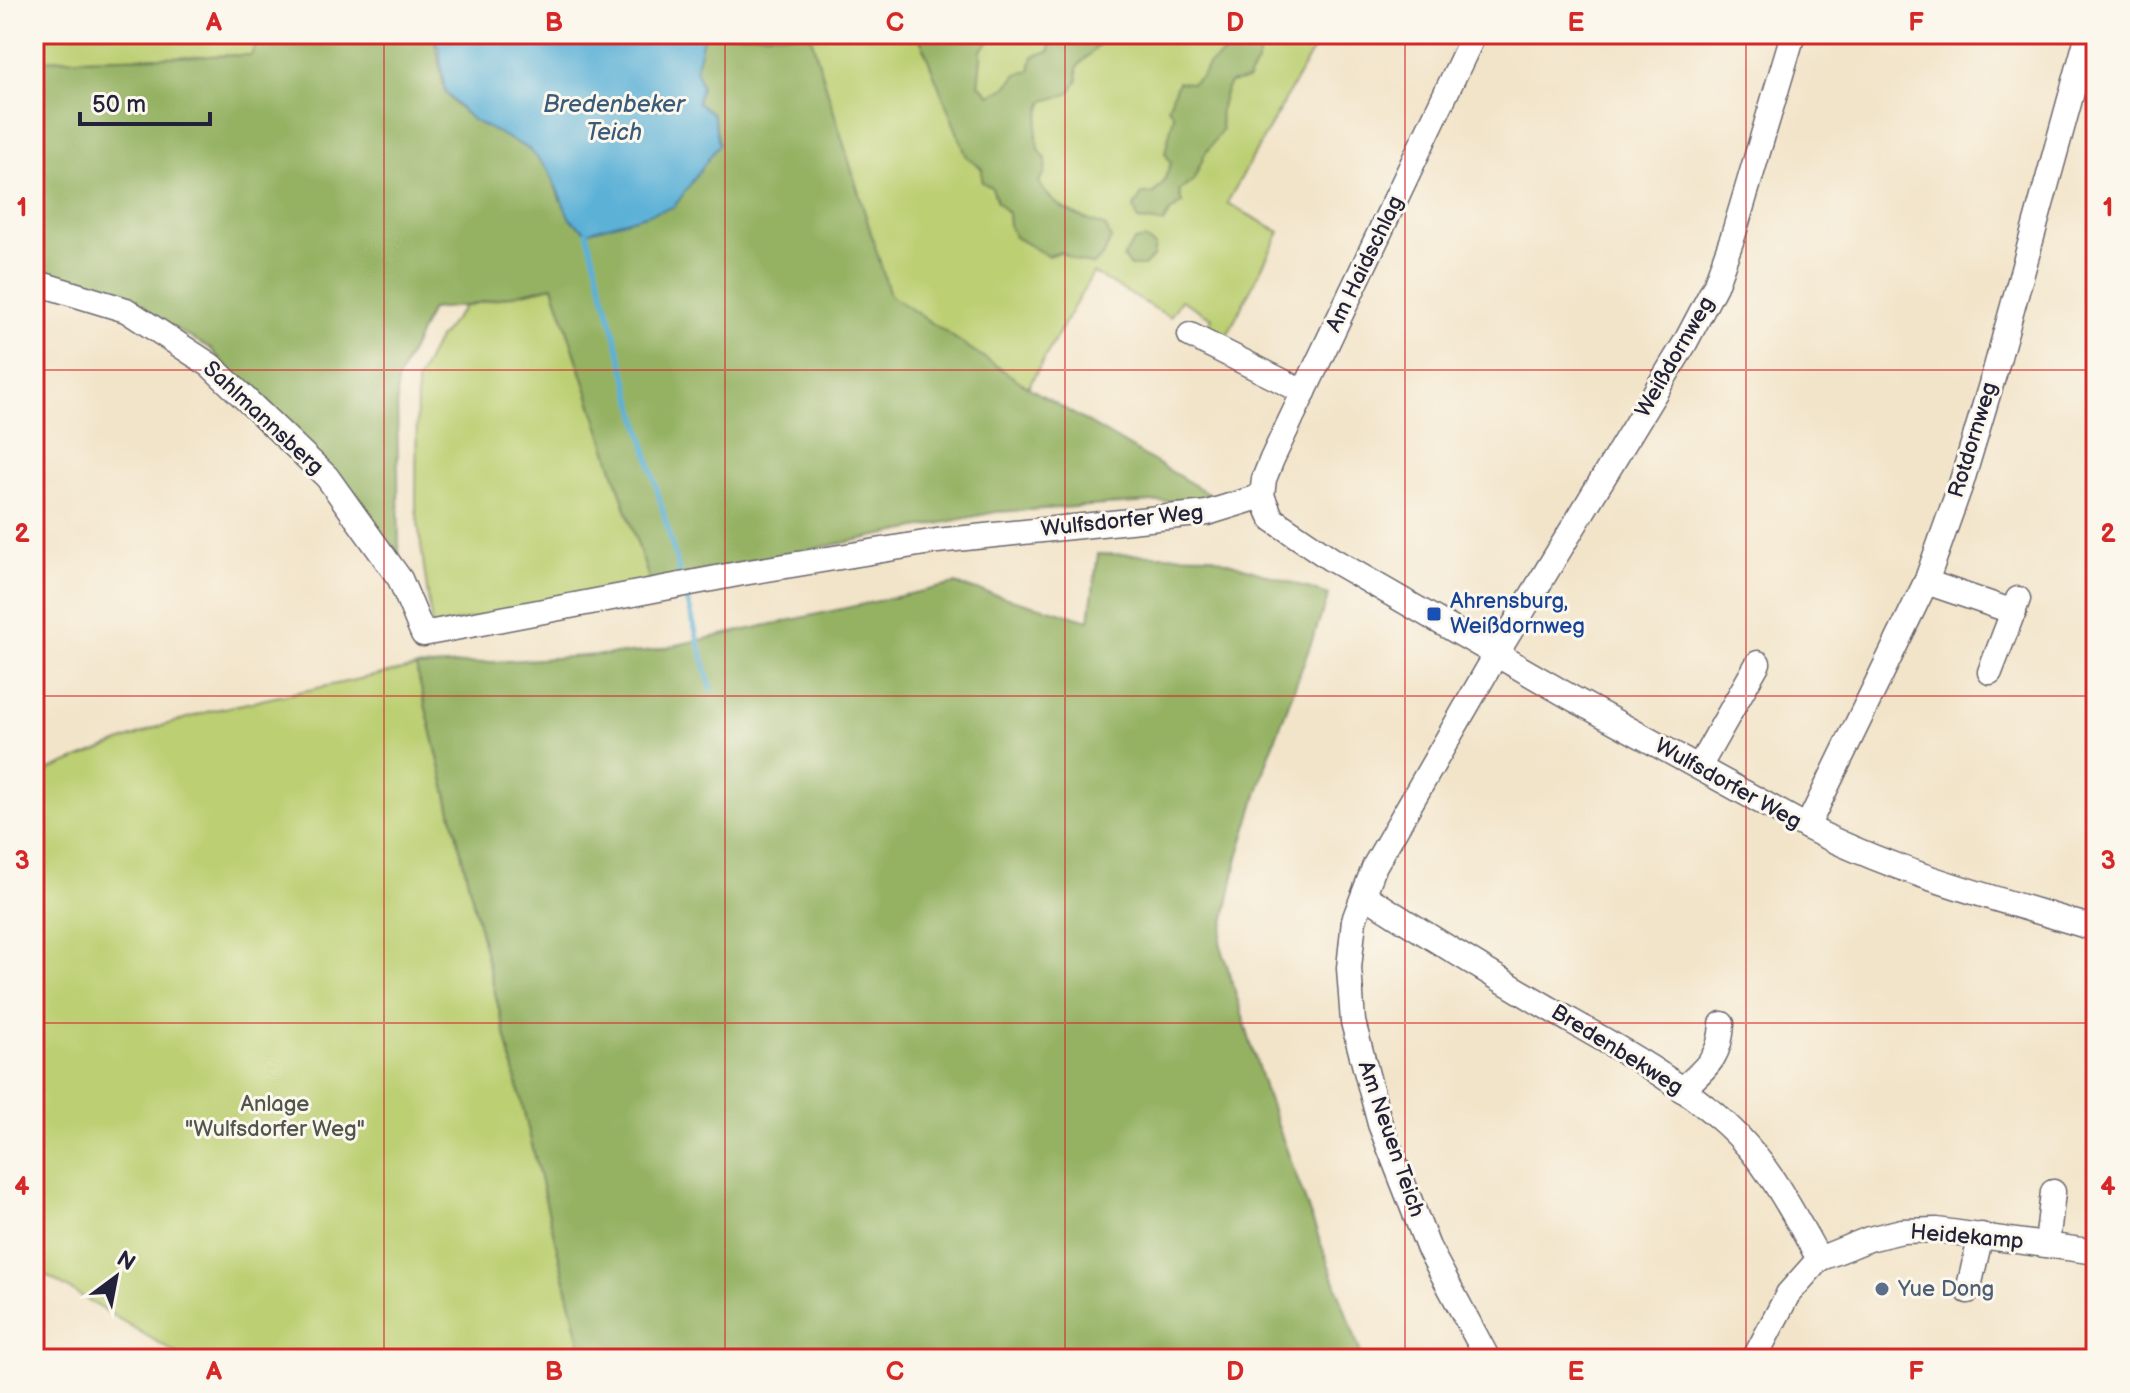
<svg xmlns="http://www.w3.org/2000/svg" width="2130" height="1393" viewBox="0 0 2130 1393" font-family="'Balsamiq Sans',sans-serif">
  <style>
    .green { fill: #bccf72; stroke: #6f7856; stroke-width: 2 }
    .forest { fill: #95b264; stroke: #5c6a50; stroke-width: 2 }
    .water { fill: #5bb1d7; stroke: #3e6a89; stroke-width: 2 }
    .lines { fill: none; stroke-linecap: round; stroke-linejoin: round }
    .stream { stroke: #5bb1d7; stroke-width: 5 }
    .minor-casing { stroke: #6b666d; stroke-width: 27 }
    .minor { stroke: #fff; stroke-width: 24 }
    .grid { fill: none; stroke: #d62828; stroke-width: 2; stroke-opacity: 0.55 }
    .transit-dot { fill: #1a4fb4; stroke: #fbf7ec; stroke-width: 3 }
    .service-dot { fill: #5c6f8a; stroke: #fbf7ec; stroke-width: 3 }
    .labels { text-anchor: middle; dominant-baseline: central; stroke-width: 6; stroke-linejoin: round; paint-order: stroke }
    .street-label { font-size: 22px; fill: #22223b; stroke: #fbf7ec }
    .transit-label { font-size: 22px; fill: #164399; stroke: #fbf7ec; text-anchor: start }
    .park-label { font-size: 22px; fill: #50564c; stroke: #fbf7ec }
    .service-label { font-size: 22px; fill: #4e5e75; stroke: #fbf7ec; text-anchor: start }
    .water-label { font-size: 24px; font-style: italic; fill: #395b79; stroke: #fbf7ec }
    .neatline { fill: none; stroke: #d62828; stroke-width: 3 }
    .grid-label { font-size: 26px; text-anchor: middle; font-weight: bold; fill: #d62828 }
  </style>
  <rect width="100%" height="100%" fill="#fbf7ec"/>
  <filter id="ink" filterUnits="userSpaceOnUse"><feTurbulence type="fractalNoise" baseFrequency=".0125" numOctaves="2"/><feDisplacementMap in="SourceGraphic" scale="16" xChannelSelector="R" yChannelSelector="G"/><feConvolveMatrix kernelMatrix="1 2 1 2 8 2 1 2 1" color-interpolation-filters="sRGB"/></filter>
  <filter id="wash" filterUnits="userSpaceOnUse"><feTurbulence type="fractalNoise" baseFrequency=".006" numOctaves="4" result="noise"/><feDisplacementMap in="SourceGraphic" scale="32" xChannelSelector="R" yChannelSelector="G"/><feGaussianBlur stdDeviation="1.8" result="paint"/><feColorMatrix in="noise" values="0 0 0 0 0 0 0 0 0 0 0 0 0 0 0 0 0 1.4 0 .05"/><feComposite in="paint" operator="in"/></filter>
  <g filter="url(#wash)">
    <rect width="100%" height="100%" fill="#f2e4c9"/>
    <g class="green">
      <path d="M 34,34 L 261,34 L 251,55 L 34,60 Z"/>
      <path d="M 810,34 L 1322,34 L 1227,203 L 1280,232 L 1221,347 L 1203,337 L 1212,318 L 1181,300 L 1170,317 L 1093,273 L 1028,387 L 889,295 Z"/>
      <path d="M 553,286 L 650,582 L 432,627 L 416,508 L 417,382 L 436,342 L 465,306 Z"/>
      <path d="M 416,667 L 584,1359 L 186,1359 L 34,1268 L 34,776 L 155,728 L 210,711 Z"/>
    </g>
    <g class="forest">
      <path d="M 261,34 L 432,34 C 440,51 439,82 447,94 C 471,132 526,133 549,171 C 554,180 557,191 560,200 L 696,173 L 718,144 L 697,103 L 701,87 L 696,67 L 704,34 L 810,34 L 890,295 L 1028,387 L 1216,498 L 996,512 L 650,582 L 553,286 L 465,306 L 431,309 L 397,381 L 399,560 L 211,349 L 96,284 L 34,280 L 34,60 L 251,55 Z"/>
      <path d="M 918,34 L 992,34 L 991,39 L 981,50 C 982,62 978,72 979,84 L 990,95 C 1002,91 1010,85 1017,74 L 1030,71 L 1033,56 L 1050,51 L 1049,34 L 1106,34 C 1096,53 1088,53 1077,68 L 1078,80 L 1069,94 L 1044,101 C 1037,119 1031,144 1046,159 L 1045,172 L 1039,182 C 1052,209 1080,217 1106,227 L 1111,239 L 1104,254 L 1094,265 L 1077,261 L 1060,252 L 1048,256 L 1015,237 L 1009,226 L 1008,213 L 997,202 L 992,188 L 982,182 L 982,169 L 967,157 Z"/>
      <path d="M 1233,34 L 1252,34 L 1261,49 L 1256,65 L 1247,80 L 1230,83 C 1222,96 1218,115 1222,130 L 1205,154 L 1193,181 L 1179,191 L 1182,203 L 1169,213 L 1163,223 L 1138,220 L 1134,207 L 1142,194 L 1153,194 L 1163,183 L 1171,163 L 1165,153 L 1174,115 L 1168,107 L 1178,82 L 1191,83 L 1202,76 L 1208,65 L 1225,53 Z"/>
      <path d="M 1145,239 L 1155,246 L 1153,257 L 1144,266 L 1129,266 L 1123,257 L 1135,241 Z"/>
      <path d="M 1098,554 L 1210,556 L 1329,595 L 1268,759 L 1238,857 L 1220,942 L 1266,1093 L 1363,1359 L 584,1359 L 416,667 L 645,652 L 955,584 L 1089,620 Z"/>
    </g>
    <path class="water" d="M 432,34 L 704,34 L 696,67 L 701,87 L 697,102 L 713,114 L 719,144 L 674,207 L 587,232 L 570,219 L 549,171 L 529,149 L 472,120 L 445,92 L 439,48 Z"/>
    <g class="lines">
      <g class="stream">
        <path d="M 587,232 L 681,578"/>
        <path d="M 685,591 L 711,689"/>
      </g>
    </g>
  </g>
  <g filter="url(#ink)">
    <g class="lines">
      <defs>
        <g id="minor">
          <path d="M 34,282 L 126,310 L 210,365 L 327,477 L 400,579 L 423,634 L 743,573 L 937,541 L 1207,513 L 1262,496"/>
          <path d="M 1190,335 L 1304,392"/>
          <path d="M 1262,496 L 1272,519 L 1331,559 L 1572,698 L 1807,827 C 1898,874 1999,899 2096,929"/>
          <path d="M 1262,496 L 1264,479 L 1272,459 L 1474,34"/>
          <path d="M 1926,582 L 2014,612"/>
          <path d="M 1990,672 L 2018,599"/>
          <path d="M 1699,767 L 1758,663"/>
          <path d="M 1807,827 L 1926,582 L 1961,484 L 1995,371 L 2088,34"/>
          <path d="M 1364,895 C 1428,936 1492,975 1557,1013 C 1615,1046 1676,1079 1726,1124 C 1767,1161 1792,1211 1819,1259"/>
          <path d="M 1682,1090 C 1706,1067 1720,1059 1722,1024"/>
          <path d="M 2047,1244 L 2053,1192"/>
          <path d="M 1968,1291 L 1981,1235"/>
          <path d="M 1488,1359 L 1428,1247 L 1380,1124 L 1353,1022 L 1349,968 L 1354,920 L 1375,865 L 1497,653 L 1685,343 L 1715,286 L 1733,236 L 1793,34"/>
          <path d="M 1754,1359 L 1788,1294 L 1819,1259 L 1869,1239 L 1902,1231 L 1937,1230 L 2096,1252"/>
        </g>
      </defs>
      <use href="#minor" class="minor-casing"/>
      <use href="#minor" class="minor"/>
    </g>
  </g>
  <path class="grid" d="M 384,34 L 384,1359M 725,34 L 725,1359M 1065,34 L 1065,1359M 1405,34 L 1405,1359M 1746,34 L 1746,1359M 34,370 L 2096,370M 34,696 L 2096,696M 34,1023 L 2096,1023"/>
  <rect class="transit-dot" x="1426" y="606" width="16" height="16" rx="4"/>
  <circle class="service-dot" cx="1882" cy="1289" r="8"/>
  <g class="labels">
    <g class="street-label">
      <text transform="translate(1365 264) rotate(-64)">Am Haidschlag</text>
      <text transform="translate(1675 357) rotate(-60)">Weißdornweg</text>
      <text transform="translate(263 418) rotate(43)">Sahlmannsberg</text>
      <text transform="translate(1973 440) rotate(-73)">Rotdornweg</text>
      <text transform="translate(1122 521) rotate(-6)">Wulfsdorfer Weg</text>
      <text transform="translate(1728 784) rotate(29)">Wulfsdorfer Weg</text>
      <text transform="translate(1617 1050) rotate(32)">Bredenbekweg</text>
      <text transform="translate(1391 1139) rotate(71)">Am Neuen Teich</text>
      <text transform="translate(1967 1237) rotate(5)">Heidekamp</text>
    </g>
    <g class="transit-label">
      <text x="1450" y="601">Ahrensburg,<tspan x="1450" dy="25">Weißdornweg</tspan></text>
    </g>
    <g class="park-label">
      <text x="275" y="1104">Anlage<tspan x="275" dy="25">"Wulfsdorfer Weg"</tspan></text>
    </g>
    <g class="service-label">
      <text x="1898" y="1289">Yue Dong</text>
    </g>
    <g class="water-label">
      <text x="614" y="104">Bredenbeker<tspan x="614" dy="28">Teich</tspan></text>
    </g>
  </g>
  <rect width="2130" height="1393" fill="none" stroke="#fbf7ec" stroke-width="88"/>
  <g transform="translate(116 1277) rotate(32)" stroke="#fbf7ec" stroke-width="6" paint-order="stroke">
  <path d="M0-6L14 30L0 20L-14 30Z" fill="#22223b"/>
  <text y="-12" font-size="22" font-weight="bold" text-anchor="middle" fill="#22223b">N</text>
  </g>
  <path d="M80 112v12h130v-12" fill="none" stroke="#22223b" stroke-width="4"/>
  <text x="92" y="112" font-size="24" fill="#22223b" stroke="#fbf7ec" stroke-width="6" paint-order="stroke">50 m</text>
  <rect x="44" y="44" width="2042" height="1305" class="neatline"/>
  <g class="grid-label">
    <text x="214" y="31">A</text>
    <text x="554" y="31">B</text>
    <text x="895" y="31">C</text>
    <text x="1235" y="31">D</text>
    <text x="1576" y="31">E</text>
    <text x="1916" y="31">F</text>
    <text x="22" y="216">1</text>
    <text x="2108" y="216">1</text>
    <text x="22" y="542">2</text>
    <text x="2108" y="542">2</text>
    <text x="22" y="869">3</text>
    <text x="2108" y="869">3</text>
    <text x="22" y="1195">4</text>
    <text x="2108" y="1195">4</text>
    <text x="214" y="1380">A</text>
    <text x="554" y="1380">B</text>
    <text x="895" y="1380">C</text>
    <text x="1235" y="1380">D</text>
    <text x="1576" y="1380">E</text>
    <text x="1916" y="1380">F</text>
  </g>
</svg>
